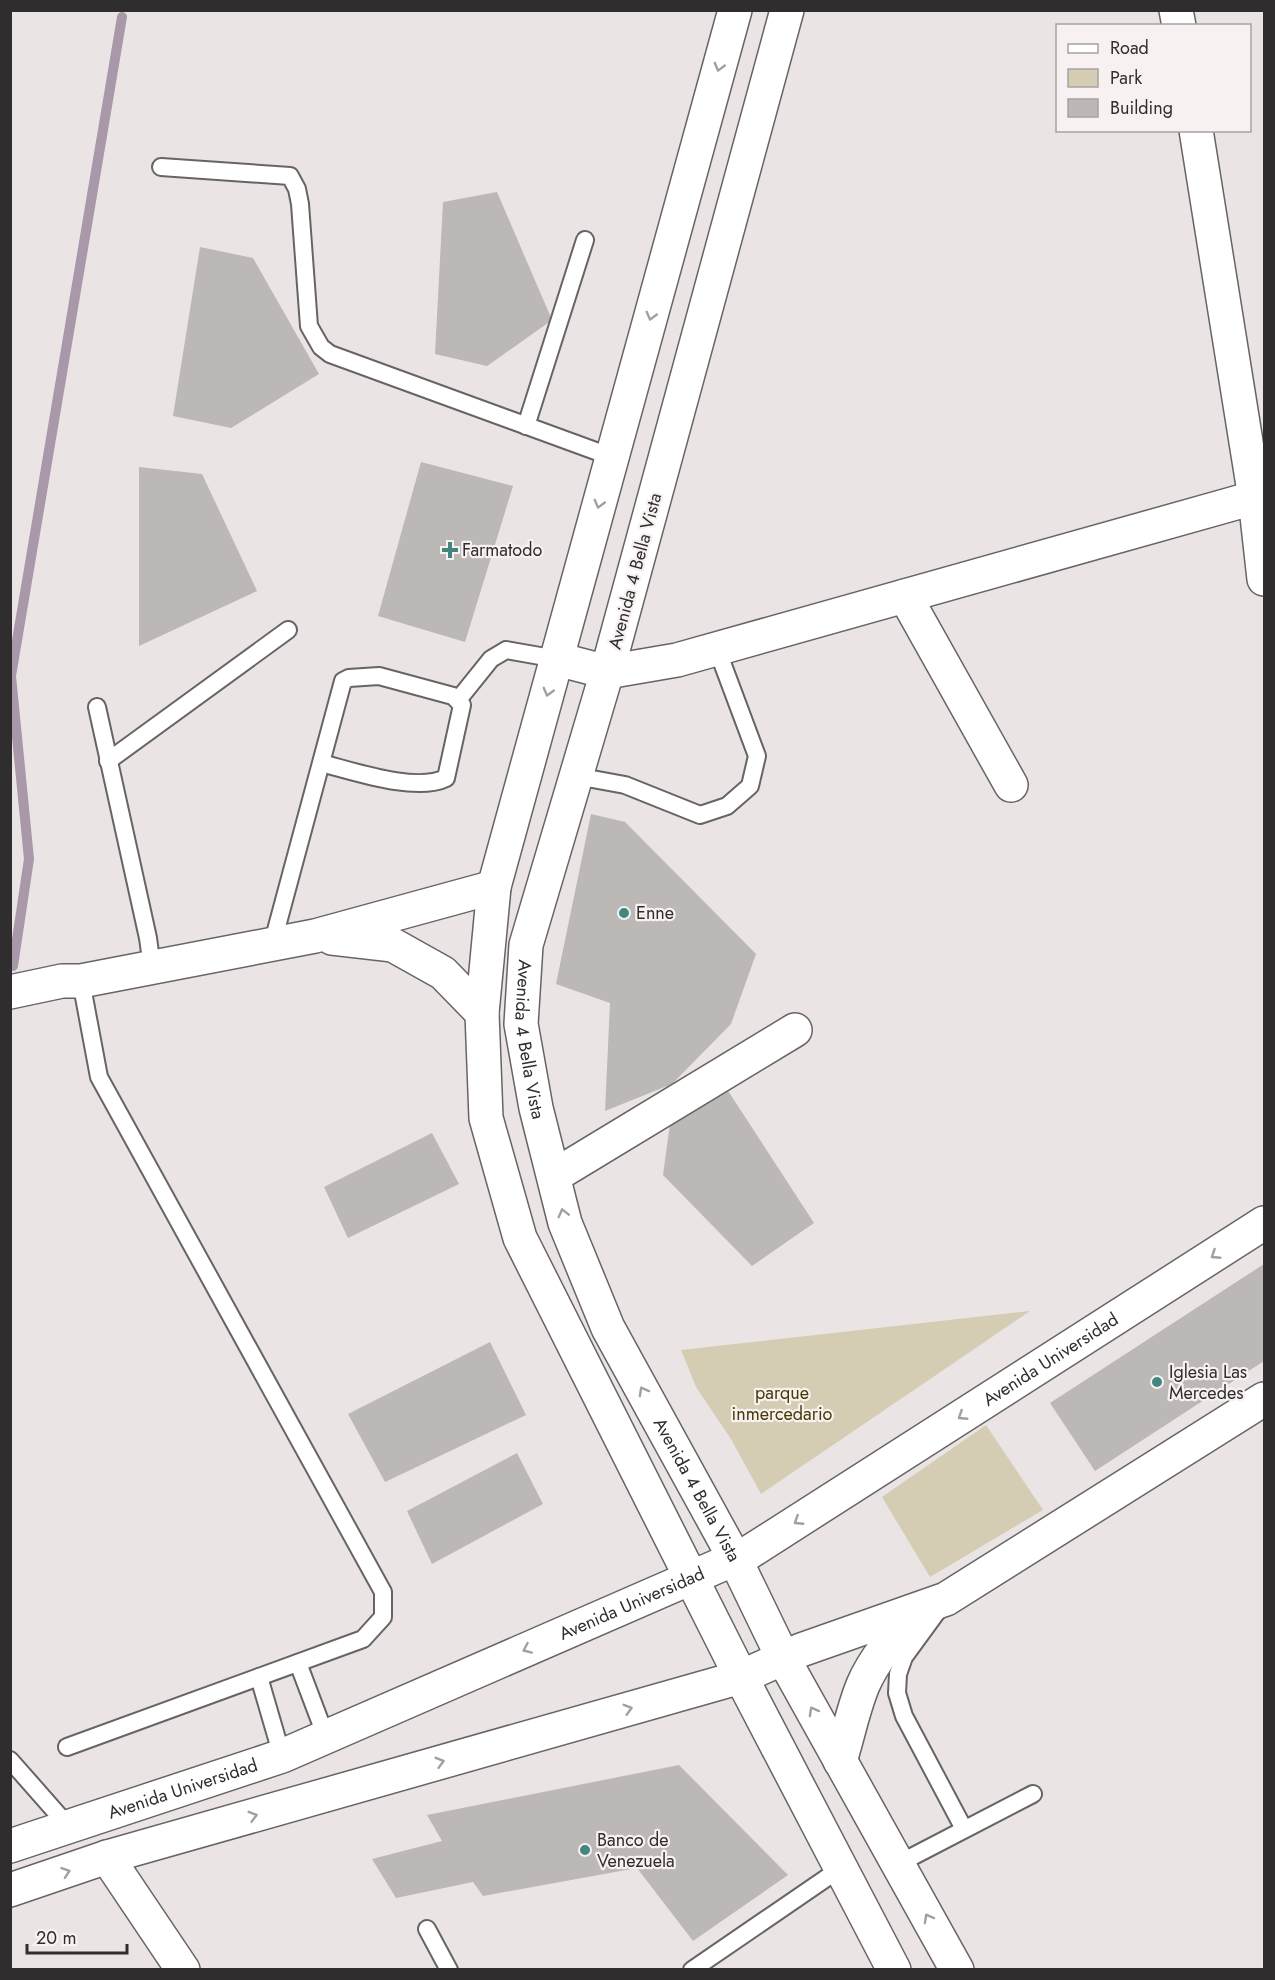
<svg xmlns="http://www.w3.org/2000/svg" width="1275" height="1980" viewBox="0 0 1275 1980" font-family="Jost,sans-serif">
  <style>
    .green { fill: #d4ccb3 }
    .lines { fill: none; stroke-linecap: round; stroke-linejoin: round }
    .stream { stroke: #a998a9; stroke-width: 10 }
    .building { fill: #bbb8b5 }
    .service-casing { stroke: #686463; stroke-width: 20 }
    .minor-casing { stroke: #686463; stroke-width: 36 }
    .tertiary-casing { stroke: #686463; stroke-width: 36 }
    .service { stroke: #fff; stroke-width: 16 }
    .minor { stroke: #fff; stroke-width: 33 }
    .tertiary { stroke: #fff; stroke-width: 33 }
    .oneway { stroke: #a1a0a0 }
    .poi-dot { fill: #418780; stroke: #f7f2f1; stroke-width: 2 }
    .labels { text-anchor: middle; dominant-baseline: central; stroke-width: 4.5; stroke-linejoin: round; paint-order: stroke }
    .poi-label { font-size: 18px; fill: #2f2d2d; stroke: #f7f2f1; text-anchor: start }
    .street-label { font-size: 18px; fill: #2f2d2d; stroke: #f7f2f1 }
    .park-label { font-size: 18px; fill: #493901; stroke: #f7f2f1 }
  </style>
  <rect width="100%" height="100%" fill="#eae5e4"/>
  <g class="green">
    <path d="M 1030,1311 L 761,1494 L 731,1439 L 696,1387 L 681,1350 Z"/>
    <path d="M 986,1425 L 1043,1510 L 930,1577 L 882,1497 Z"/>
  </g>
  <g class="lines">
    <path class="stream" d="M 13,966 L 29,859 L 11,676 L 122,17"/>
  </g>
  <g class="building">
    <path d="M 497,192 L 552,320 L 487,366 L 435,354 L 443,202 Z"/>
    <path d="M 200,247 L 253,258 L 319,374 L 231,428 L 173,416 Z"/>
    <path d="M 421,462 L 513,486 L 465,642 L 378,616 Z"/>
    <path d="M 139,467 L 202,474 L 257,591 L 139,646 Z"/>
    <path d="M 591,814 L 625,822 L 756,954 L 731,1024 L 672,1084 L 605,1111 L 610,1003 L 556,984 Z"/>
    <path d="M 721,1080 L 814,1223 L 752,1266 L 663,1175 L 670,1124 Z"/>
    <path d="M 432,1133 L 459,1184 L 348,1238 L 324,1187 Z"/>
    <path d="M 1264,1264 L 1264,1361 L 1095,1471 L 1050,1403 Z"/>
    <path d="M 490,1342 L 526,1415 L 385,1482 L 348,1414 Z"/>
    <path d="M 517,1453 L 543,1504 L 432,1564 L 407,1511 Z"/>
    <path d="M 679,1765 L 788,1875 L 693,1941 L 637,1868 L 483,1896 L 473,1882 L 396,1898 L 372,1859 L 442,1841 L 427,1815 Z"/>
  </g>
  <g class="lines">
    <defs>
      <g id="service">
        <path d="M 161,167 L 290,176 L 297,189 L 300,204 L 309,326 L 321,347 L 330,354 L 612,457"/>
        <path d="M 526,426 L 585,240"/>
        <path d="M 458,700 L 491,659 L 506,650 L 557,659"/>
        <path d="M 97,707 L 148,938 L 152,967"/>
        <path d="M 108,761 L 288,630"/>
        <path d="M 576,776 L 625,785 L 700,815 L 727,806 L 750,786 L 757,756 L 717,649"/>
        <path d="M 272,945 L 343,681 L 349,678 L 379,676 L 453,696 L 462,705 L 446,778 C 416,793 353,771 321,763"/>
        <path d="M 942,1605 L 904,1657 L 898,1674 L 897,1693 L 904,1716 L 964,1829"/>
        <path d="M 298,1663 L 326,1737"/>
        <path d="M 259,1677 L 282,1756"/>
        <path d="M 67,1747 L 363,1639 L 383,1617 L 383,1592 L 99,1077 L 81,981"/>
        <path d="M 10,1760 L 69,1827"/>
        <path d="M 898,1864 L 1033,1794"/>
        <path d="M 427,1929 L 449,1970"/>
        <path d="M 692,1970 L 841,1868"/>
      </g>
      <g id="minor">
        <path d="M 1176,10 L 1179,26"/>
        <path d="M 1196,130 L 1255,498 L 1264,579"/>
        <path d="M 905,596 L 1011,785"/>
        <path d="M 557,659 L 607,672 L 677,660 L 1264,495"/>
        <path d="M 332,938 L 393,945 L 443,973 L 482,1013"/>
        <path d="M 10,992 L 62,981 L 81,981 L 315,936 L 494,887"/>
        <path d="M 554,1176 L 795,1030"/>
        <path d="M 107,1857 L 183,1970"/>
      </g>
      <g id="tertiary">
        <path d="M 735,10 L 494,887 L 482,1013 L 486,1118 L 520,1238 L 741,1677 L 894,1970"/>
        <path id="s1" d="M 787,10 L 607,672 L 526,945 L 521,1024 L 536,1108 L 565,1223 L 608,1328 L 735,1559 L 783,1658 L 957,1970"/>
        <path d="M 840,1761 C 848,1736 853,1709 863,1685 C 875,1657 897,1633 917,1610"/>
        <path id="s2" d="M 10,1846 L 282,1756 L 748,1553 L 1264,1223"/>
        <path d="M 10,1890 L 107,1857 L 741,1677 L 801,1650 L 946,1599 L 1264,1399"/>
      </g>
    </defs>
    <use href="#service" class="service-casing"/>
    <use href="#minor" class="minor-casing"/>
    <use href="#tertiary" class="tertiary-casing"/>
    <use href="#service" class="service"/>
    <use href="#minor" class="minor"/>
    <use href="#tertiary" class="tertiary"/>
  </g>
  <defs><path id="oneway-chevron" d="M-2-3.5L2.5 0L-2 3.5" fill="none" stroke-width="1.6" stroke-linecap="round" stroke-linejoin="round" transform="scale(1.5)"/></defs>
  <g class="oneway">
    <use href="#oneway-chevron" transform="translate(719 67) rotate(105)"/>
    <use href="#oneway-chevron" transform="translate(651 316) rotate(105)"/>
    <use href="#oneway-chevron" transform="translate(599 504) rotate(105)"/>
    <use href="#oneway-chevron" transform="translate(548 692) rotate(105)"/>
    <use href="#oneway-chevron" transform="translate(563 1213) rotate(-104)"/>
    <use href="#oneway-chevron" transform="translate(1215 1255) rotate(147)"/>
    <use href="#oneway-chevron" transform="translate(643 1391) rotate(-119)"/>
    <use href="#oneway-chevron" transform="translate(962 1416) rotate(147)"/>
    <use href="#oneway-chevron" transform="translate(798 1521) rotate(147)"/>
    <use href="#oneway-chevron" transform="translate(527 1649) rotate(156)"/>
    <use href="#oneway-chevron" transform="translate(628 1709) rotate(-16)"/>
    <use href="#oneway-chevron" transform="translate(813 1711) rotate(-119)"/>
    <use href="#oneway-chevron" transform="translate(440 1762) rotate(-16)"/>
    <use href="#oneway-chevron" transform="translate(253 1816) rotate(-16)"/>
    <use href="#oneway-chevron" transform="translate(66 1872) rotate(-19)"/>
    <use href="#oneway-chevron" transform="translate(928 1918) rotate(-119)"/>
  </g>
  <g class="poi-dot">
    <path d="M447 541h6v6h6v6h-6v6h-6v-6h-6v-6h6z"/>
    <circle cx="624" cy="913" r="6"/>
    <circle cx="1157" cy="1382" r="6"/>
    <circle cx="585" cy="1850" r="6"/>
  </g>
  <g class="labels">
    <g class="poi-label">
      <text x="462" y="550">Farmatodo</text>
      <text x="636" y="913">Enne</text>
      <text x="1169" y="1372">Iglesia Las<tspan x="1169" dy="21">Mercedes</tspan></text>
      <text x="597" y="1840">Banco de<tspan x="597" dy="21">Venezuela</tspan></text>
    </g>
    <g class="street-label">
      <text transform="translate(635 571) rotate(-75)">Avenida 4 Bella Vista</text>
      <text stroke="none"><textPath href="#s1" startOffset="1066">Avenida 4 Bella Vista</textPath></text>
      <text stroke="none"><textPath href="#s2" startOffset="1154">Avenida Universidad</textPath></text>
      <text stroke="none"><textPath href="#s1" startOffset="1552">Avenida 4 Bella Vista</textPath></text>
      <text stroke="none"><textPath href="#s2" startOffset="668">Avenida Universidad</textPath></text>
      <text stroke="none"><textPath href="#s2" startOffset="182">Avenida Universidad</textPath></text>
    </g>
    <g class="park-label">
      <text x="782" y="1393">parque<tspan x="782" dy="21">inmercedario</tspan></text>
    </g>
  </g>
  <rect width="1275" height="1980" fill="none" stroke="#2f2d2d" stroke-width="24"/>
  <rect x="1056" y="24" width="195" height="108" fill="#f7f2f1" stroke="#a7a3a3" stroke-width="1.5"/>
  <rect x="1068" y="44" width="30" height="9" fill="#ffffff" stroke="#a7a3a3" stroke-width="1.5"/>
  <text x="1110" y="54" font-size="18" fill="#2f2d2d">Road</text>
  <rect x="1068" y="69" width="30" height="18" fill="#d4ccb3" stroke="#a7a3a3" stroke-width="1.5"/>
  <text x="1110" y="84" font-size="18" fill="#2f2d2d">Park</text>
  <rect x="1068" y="99" width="30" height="18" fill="#bbb8b5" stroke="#a7a3a3" stroke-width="1.5"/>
  <text x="1110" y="114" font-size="18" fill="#2f2d2d">Building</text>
  <path d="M27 1944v9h100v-9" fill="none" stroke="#2f2d2d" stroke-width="3"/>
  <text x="36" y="1944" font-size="18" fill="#2f2d2d" stroke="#f7f2f1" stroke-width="4.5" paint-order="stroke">20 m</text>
</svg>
